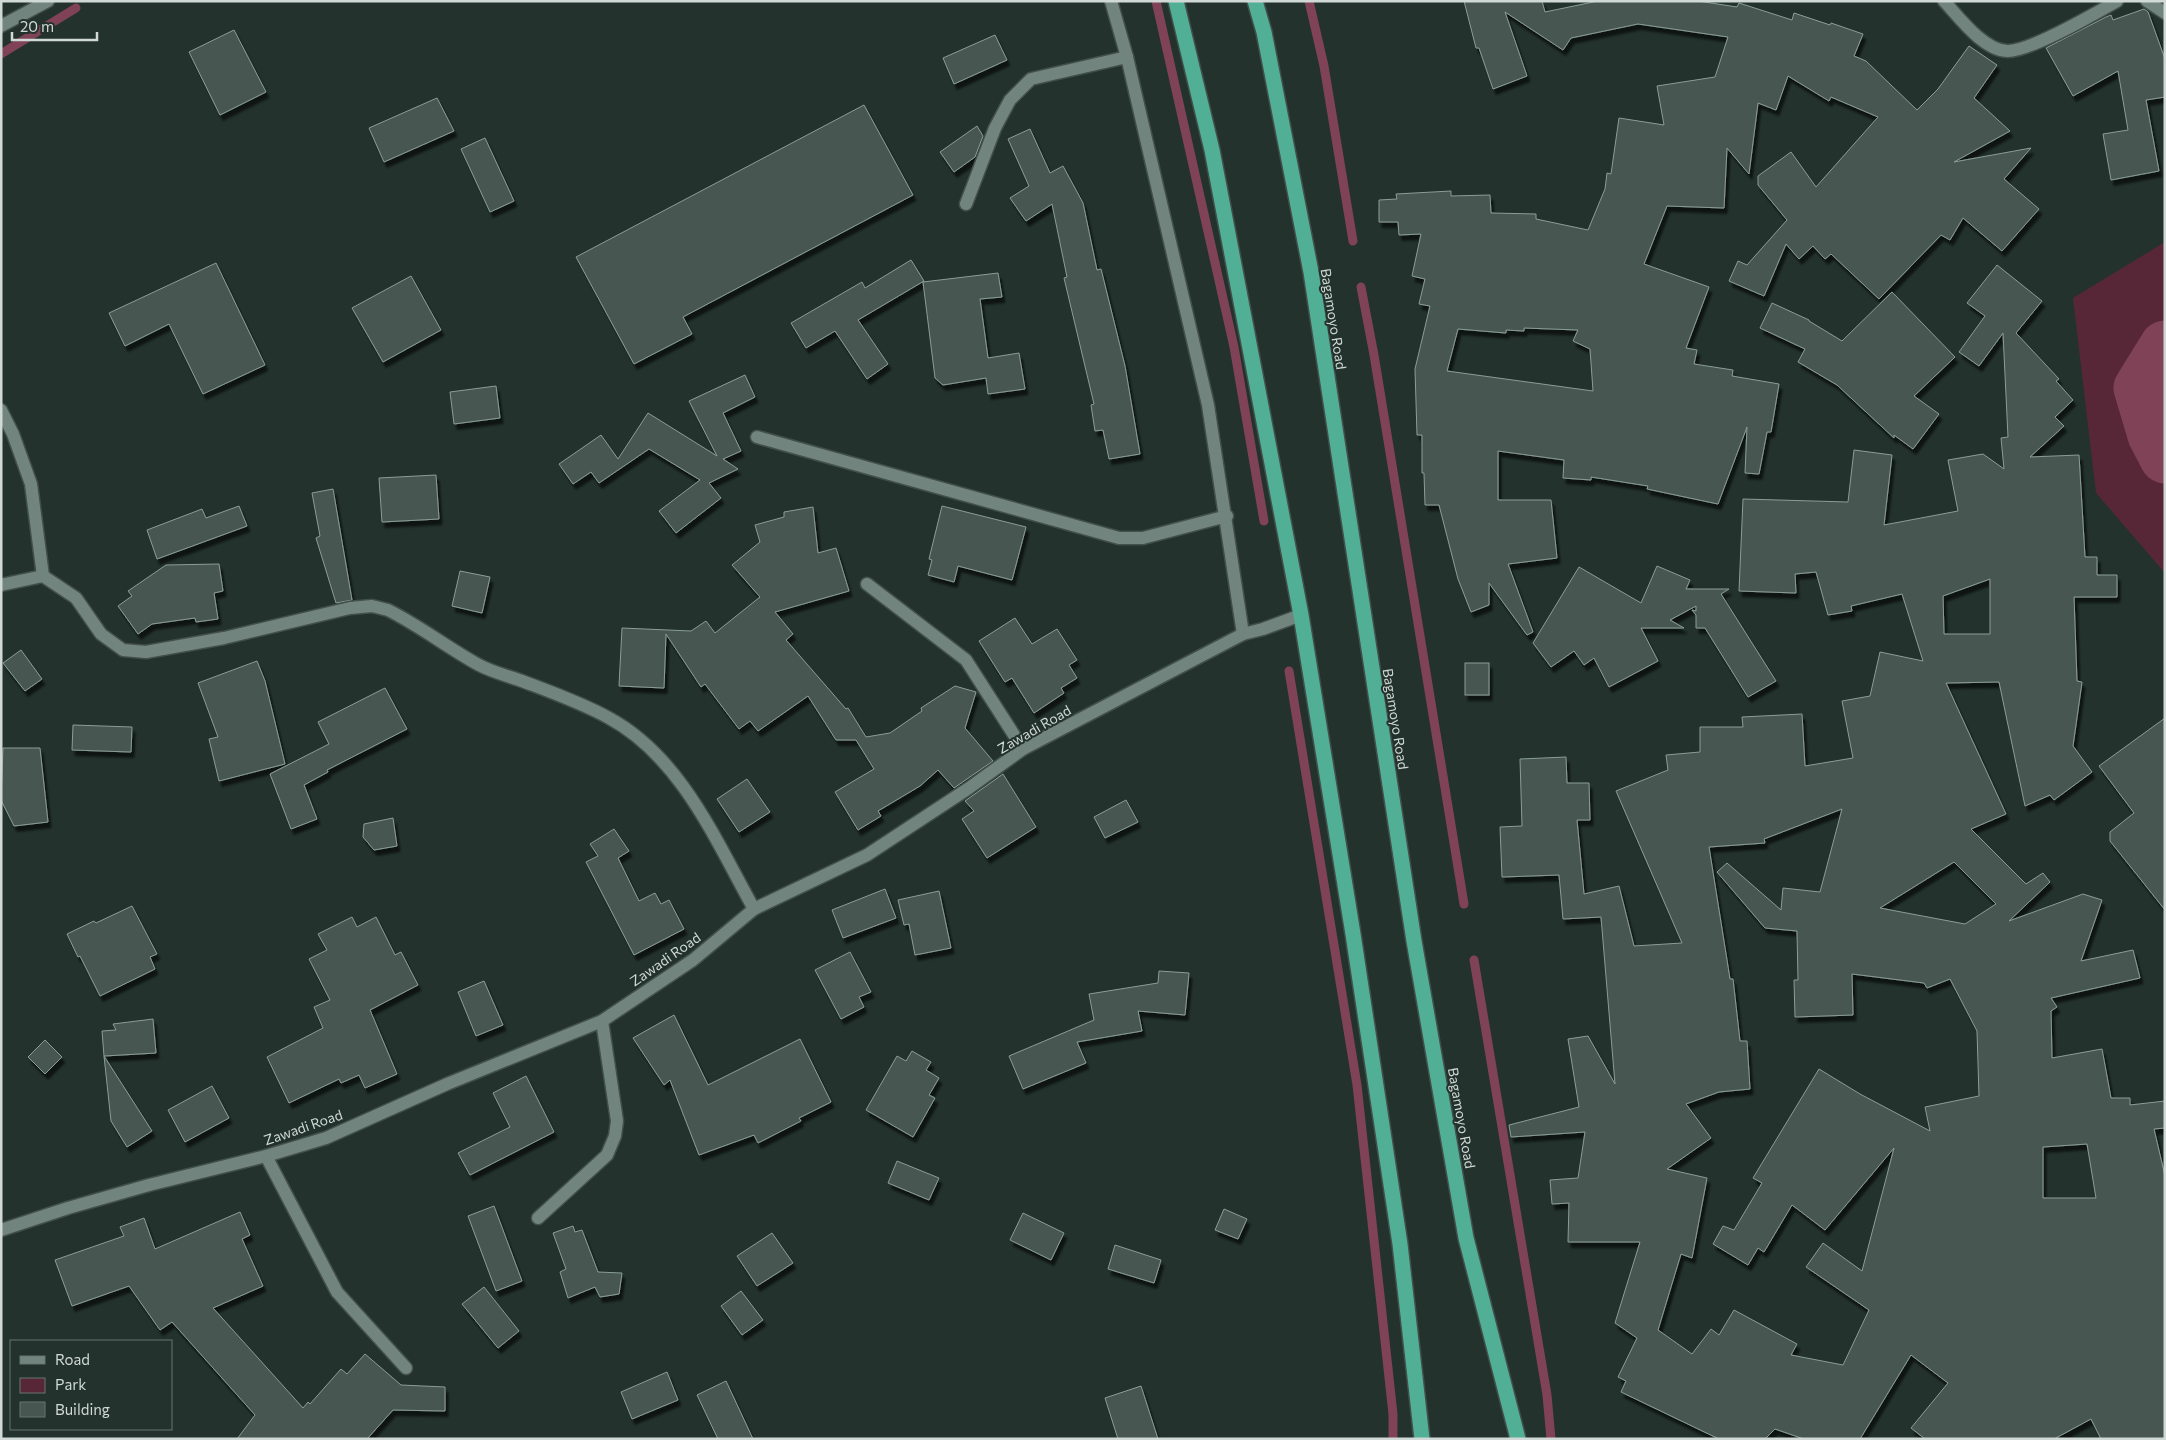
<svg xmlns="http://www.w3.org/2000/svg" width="2166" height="1440" viewBox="0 0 2166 1440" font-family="Commissioner,sans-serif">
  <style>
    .green { fill: #572738 }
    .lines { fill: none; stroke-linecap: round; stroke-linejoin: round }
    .stream { stroke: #7f4257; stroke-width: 9 }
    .river { stroke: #7f4257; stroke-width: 51 }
    .building { fill: #465651; stroke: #8b9d97; fill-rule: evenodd; filter: url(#shadow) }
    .minor-casing { stroke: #424f4b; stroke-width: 15 }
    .highway-casing { stroke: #424f4b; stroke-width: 18 }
    .minor { stroke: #72847e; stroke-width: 12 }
    .highway { stroke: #51af95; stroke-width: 15 }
    .labels { text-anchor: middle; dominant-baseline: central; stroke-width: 4; stroke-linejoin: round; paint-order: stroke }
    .street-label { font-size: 14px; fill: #d0d9d6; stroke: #23322d }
  </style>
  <defs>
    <filter id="shadow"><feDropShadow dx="3" dy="5.5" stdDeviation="1" flood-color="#0009"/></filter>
  </defs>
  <rect width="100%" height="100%" fill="#23322d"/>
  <path class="green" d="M 2165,242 L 2165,573 L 2096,493 L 2073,298 Z"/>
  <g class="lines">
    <g class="stream">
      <path d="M 1156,1 L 1234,347 L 1264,521"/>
      <path d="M 1309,1 L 1324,66 L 1353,241"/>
      <path d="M 1,54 L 76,8"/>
      <path d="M 1361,287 L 1374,355 L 1464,904"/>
      <path d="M 1289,671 L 1357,1085 L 1393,1414 L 1393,1439"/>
      <path d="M 1474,960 L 1547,1395 L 1551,1439"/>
    </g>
    <path class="river" d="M 2165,346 L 2139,388 L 2153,435 L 2165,458"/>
  </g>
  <g class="building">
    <path d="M 1464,1 L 1542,1 L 1545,12 L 1598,1 L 1698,1 L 1737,7 L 1739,3 L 1792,20 L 1794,13 L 1830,25 L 1831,23 L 1863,34 L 1854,56 L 1866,61 L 1917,110 L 1938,89 L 1969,46 L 1997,65 L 1974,98 L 2010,131 L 1954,162 L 2031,148 L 2004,179 L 2039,209 L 2002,251 L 1963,218 L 1950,240 L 1941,235 L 1879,299 L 1831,254 L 1825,259 L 1813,246 L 1799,259 L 1786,244 L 1764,296 L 1729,281 L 1738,261 L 1747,265 L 1787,220 L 1758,185 L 1758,176 L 1791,152 L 1816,187 L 1878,117 L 1831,97 L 1829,101 L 1788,76 L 1776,110 L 1758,103 L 1749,174 L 1727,148 L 1724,208 L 1667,206 L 1644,264 L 1709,287 L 1686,348 L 1697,350 L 1694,364 L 1733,370 L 1732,376 L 1779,384 L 1771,432 L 1767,432 L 1759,474 L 1745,473 L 1747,427 L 1718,504 L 1647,489 L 1648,486 L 1591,477 L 1591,480 L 1563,478 L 1564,460 L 1498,451 L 1498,500 L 1551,500 L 1557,558 L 1508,564 L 1533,632 L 1527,635 L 1489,583 L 1489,605 L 1471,612 L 1458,579 L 1439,505 L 1425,505 L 1424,473 L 1422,473 L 1422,435 L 1417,435 L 1415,369 L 1430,306 L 1419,304 L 1425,279 L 1412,276 L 1421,234 L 1399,235 L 1398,222 L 1379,222 L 1379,200 L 1397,199 L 1396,194 L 1451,191 L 1451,196 L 1490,195 L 1491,213 L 1536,214 L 1536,219 L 1588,230 L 1605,189 L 1607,173 L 1611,174 L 1619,118 L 1664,125 L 1657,86 L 1715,77 L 1728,37 L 1638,24 L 1571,38 L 1563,50 L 1505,12 L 1527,76 L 1493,89 L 1479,48 L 1476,48 ZM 1524,328 L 1578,330 L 1573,341 L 1590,349 L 1593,391 L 1447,371 L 1458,329 L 1506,333 L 1506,330 L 1524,331 Z"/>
    <path d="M 2144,9 L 2148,12 L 2165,59 L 2165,97 L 2146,100 L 2159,171 L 2111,180 L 2103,134 L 2128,130 L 2118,71 L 2073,96 L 2046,48 L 2106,17 L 2111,15 L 2113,20 Z"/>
    <path d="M 234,30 L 266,92 L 220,115 L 189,52 Z"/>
    <path d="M 995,35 L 1007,60 L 954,84 L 943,58 Z"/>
    <path d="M 437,98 L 454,131 L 384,162 L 369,128 Z"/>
    <path d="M 864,105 L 913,195 L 683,317 L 692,334 L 634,364 L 576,257 Z"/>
    <path d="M 977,126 L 983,136 L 975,157 L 954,172 L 940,152 Z"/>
    <path d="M 1030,129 L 1050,173 L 1063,166 L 1083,203 L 1097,270 L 1101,269 L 1125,366 L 1140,454 L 1109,459 L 1103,430 L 1095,431 L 1091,405 L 1094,404 L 1064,278 L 1067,277 L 1052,204 L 1026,221 L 1010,198 L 1029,186 L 1008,139 Z"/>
    <path d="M 485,138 L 514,201 L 490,212 L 461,149 Z"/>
    <path d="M 911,260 L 924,281 L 858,320 L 888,364 L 867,379 L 835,331 L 806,348 L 791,323 L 862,282 L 865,288 Z"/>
    <path d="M 216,263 L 265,365 L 203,394 L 169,324 L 125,346 L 109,313 Z"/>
    <path d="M 1997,265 L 2042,301 L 2016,333 L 2059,379 L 2056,381 L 2073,400 L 2055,417 L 2064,426 L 2030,457 L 2079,455 L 2085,557 L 2097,557 L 2097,575 L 2117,575 L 2117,597 L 2074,597 L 2077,681 L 2082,682 L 2073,746 L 2092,772 L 2054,800 L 2050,795 L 2025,806 L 1999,682 L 1946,683 L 2006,814 L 1971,829 L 2026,884 L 2043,873 L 2050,882 L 2009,921 L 2083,894 L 2102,900 L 2081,961 L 2133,950 L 2140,978 L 2051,998 L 2057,1007 L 2051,1011 L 2052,1058 L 2102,1049 L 2111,1098 L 2130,1098 L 2130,1105 L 2165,1101 L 2165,1128 L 2154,1129 L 2165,1176 L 2165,1439 L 2101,1439 L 2091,1419 L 2054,1439 L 1925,1439 L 1911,1428 L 1948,1383 L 1911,1355 L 1860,1439 L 1804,1439 L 1775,1429 L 1765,1439 L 1719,1439 L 1621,1392 L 1626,1381 L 1618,1377 L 1637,1338 L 1615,1323 L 1640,1242 L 1568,1242 L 1569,1203 L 1552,1204 L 1550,1180 L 1578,1178 L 1585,1132 L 1511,1137 L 1509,1125 L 1579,1107 L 1568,1039 L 1588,1036 L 1615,1084 L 1601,917 L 1563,919 L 1559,875 L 1502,877 L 1500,827 L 1522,826 L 1520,759 L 1566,757 L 1567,783 L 1589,783 L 1590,820 L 1577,820 L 1584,894 L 1619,886 L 1634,946 L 1682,943 L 1616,791 L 1668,770 L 1666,755 L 1700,752 L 1700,727 L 1743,727 L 1742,717 L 1802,714 L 1805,766 L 1853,758 L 1842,701 L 1870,696 L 1880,652 L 1923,661 L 1902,594 L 1851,606 L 1852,611 L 1828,615 L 1816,572 L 1795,574 L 1796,593 L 1739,591 L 1743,499 L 1848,502 L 1854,450 L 1892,455 L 1884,525 L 1958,511 L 1948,460 L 1983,454 L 2004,469 L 2001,438 L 2008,437 L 2003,333 L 1979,366 L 1959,352 L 1985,316 L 1967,303 ZM 1990,579 L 1990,634 L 1944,634 L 1943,596 ZM 1842,809 L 1820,892 L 1783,888 L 1781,910 L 1727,863 L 1717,872 L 1765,928 L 1797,931 L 1798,980 L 1794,980 L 1795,1017 L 1853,1015 L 1852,974 L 1924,983 L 1927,988 L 1950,979 L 1977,1031 L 1979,1096 L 1925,1107 L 1930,1131 L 1860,1094 L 1819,1069 L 1753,1178 L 1762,1183 L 1734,1230 L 1723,1226 L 1713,1244 L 1748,1265 L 1758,1248 L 1764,1252 L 1792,1205 L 1825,1230 L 1894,1148 L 1862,1271 L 1823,1243 L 1806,1267 L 1869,1310 L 1843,1365 L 1791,1355 L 1797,1344 L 1734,1310 L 1719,1335 L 1711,1329 L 1692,1354 L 1658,1330 L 1681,1254 L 1692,1258 L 1707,1178 L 1667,1169 L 1711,1138 L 1686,1104 L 1719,1092 L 1750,1089 L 1747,1041 L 1740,1041 L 1733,979 L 1730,979 L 1709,847 L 1765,843 L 1764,839 ZM 1954,862 L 1996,904 L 1965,924 L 1880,908 ZM 2087,1144 L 2096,1198 L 2043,1198 L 2043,1147 Z"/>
    <path d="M 998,273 L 1002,297 L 980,299 L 988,358 L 1019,353 L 1025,389 L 988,394 L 986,378 L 943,385 L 935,378 L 923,282 Z"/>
    <path d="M 411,276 L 441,330 L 383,362 L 352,308 Z"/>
    <path d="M 1892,292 L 1955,357 L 1914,396 L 1939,414 L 1913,449 L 1894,435 L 1894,438 L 1837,385 L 1798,362 L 1805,349 L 1760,328 L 1772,303 L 1809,320 L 1809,321 L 1842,341 Z"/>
    <path d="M 745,375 L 755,397 L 723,413 L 741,451 L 723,459 L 738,469 L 709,483 L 721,498 L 676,533 L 659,511 L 700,480 L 649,449 L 599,483 L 591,472 L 573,484 L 559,464 L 601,435 L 618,459 L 648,413 L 717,456 L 689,401 Z"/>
    <path d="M 496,386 L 500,418 L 454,424 L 450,392 Z"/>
    <path d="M 436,475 L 439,519 L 382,522 L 379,478 Z"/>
    <path d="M 333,489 L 352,600 L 336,603 L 316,538 L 320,536 L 312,493 Z"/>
    <path d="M 239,506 L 247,526 L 157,559 L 147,530 L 202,509 L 206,518 Z"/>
    <path d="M 942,506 L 1026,527 L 1012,580 L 958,566 L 954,582 L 928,575 L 932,560 L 929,559 Z"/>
    <path d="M 813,507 L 818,553 L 836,548 L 849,591 L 775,612 L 793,634 L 786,640 L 846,709 L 848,708 L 866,737 L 890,733 L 922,711 L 921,708 L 955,686 L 976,692 L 965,728 L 993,761 L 954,788 L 938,770 L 920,786 L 878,811 L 881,816 L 858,830 L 835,792 L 874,769 L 856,740 L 836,740 L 808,696 L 758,731 L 750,721 L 739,729 L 705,684 L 701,687 L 666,634 L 664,688 L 619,686 L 622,628 L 691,631 L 706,621 L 715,633 L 760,597 L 732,565 L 760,542 L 755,525 L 784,517 L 784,512 Z"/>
    <path d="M 219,564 L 223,591 L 214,593 L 218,619 L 196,622 L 195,618 L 152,624 L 138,634 L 118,606 L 132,596 L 128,591 L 166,565 Z"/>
    <path d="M 1657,566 L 1690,580 L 1686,589 L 1729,589 L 1721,594 L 1776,681 L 1748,697 L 1705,628 L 1696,628 L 1696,615 L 1692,610 L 1696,611 L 1696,606 L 1670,620 L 1684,628 L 1641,628 L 1658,661 L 1609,687 L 1594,658 L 1584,665 L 1574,651 L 1551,667 L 1533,643 L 1579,567 L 1641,603 Z"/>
    <path d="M 460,571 L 490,577 L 482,613 L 452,606 Z"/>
    <path d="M 1015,618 L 1032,644 L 1057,629 L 1077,660 L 1069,665 L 1077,678 L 1061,688 L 1064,693 L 1034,713 L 1012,678 L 1005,682 L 979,641 Z"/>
    <path d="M 21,650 L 42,679 L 25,691 L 3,663 Z"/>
    <path d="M 257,661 L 265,681 L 285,764 L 219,781 L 209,739 L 218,737 L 198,683 Z"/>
    <rect x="1465" y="663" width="24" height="32"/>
    <path d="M 385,688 L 407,729 L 327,770 L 328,772 L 304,785 L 317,819 L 291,829 L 270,774 L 329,744 L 318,722 Z"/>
    <path d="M 2165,718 L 2165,910 L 2110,841 L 2110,832 L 2134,813 L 2099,766 Z"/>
    <path d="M 73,725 L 132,727 L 131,752 L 72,750 Z"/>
    <path d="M 3,748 L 40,748 L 48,822 L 14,826 L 1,800 Z"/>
    <path d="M 1003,774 L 1036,827 L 987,858 L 962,819 L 974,811 L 965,801 Z"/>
    <path d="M 747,779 L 770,812 L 739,832 L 717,799 Z"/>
    <path d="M 1126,800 L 1138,822 L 1105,838 L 1094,817 Z"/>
    <path d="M 393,818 L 397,846 L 374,850 L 363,837 L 364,824 Z"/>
    <path d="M 614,829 L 629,851 L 618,858 L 639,901 L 655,893 L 661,904 L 669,900 L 684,929 L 634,955 L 586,862 L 598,856 L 590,844 Z"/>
    <path d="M 885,889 L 896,918 L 843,938 L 832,910 Z"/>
    <path d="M 939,891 L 951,948 L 915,955 L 909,924 L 904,925 L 898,900 Z"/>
    <path d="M 132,906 L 157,954 L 150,957 L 155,969 L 100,996 L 80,956 L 78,957 L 67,934 L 94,921 L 96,923 Z"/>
    <path d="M 352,917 L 357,927 L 376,917 L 395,955 L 401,952 L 418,985 L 370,1010 L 397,1074 L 365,1088 L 359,1075 L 341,1083 L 339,1079 L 289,1103 L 267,1057 L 323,1028 L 314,1007 L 330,1000 L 309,959 L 327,950 L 318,934 Z"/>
    <path d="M 850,952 L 871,992 L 859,997 L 864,1007 L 841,1019 L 815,970 Z"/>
    <path d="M 1159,971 L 1189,973 L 1185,1015 L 1138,1011 L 1142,1031 L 1077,1042 L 1086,1063 L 1023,1089 L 1009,1056 L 1094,1020 L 1089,994 L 1158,983 Z"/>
    <path d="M 484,981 L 503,1025 L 476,1036 L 458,992 Z"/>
    <path d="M 674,1015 L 708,1085 L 800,1039 L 831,1102 L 799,1118 L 801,1121 L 758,1143 L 754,1135 L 699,1155 L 670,1080 L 664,1085 L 633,1038 Z"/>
    <path d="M 153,1019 L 156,1053 L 104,1056 L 102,1031 L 116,1030 L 113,1024 Z"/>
    <path d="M 45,1040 L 62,1057 L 45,1074 L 28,1057 Z"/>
    <path d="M 912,1051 L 931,1062 L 926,1070 L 939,1078 L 929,1095 L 935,1098 L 913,1137 L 866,1110 L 897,1056 L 906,1061 Z"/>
    <path d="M 104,1056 L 152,1131 L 127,1147 L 111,1121 Z"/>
    <path d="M 526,1076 L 554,1132 L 470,1175 L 458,1153 L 510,1127 L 493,1093 Z"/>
    <path d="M 212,1086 L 229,1118 L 185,1142 L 168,1110 Z"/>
    <path d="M 897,1161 L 939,1178 L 929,1200 L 888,1183 Z"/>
    <path d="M 494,1206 L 522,1281 L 496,1291 L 468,1216 Z"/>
    <path d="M 1224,1209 L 1247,1219 L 1238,1239 L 1215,1230 Z"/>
    <path d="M 240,1212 L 250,1235 L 242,1239 L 263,1286 L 213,1308 L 303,1408 L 308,1402 L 310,1404 L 341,1369 L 347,1374 L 365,1354 L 401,1385 L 445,1387 L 445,1411 L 393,1410 L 367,1439 L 237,1439 L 255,1415 L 172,1322 L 160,1330 L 129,1286 L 72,1306 L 55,1260 L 124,1236 L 120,1227 L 144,1218 L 155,1249 Z"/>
    <path d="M 1023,1213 L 1064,1233 L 1051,1260 L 1010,1240 Z"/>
    <path d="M 573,1226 L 575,1232 L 582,1230 L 598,1272 L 622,1273 L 619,1294 L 600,1297 L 595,1287 L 568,1298 L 560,1272 L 566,1269 L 553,1233 Z"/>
    <path d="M 772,1233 L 793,1263 L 757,1286 L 737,1256 Z"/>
    <path d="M 1115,1245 L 1161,1260 L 1154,1283 L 1108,1269 Z"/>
    <path d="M 484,1287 L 519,1331 L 498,1348 L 462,1304 Z"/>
    <path d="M 741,1291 L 763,1320 L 742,1335 L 721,1306 Z"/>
    <path d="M 667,1372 L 678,1400 L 632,1419 L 621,1392 Z"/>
    <path d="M 726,1381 L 753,1439 L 718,1439 L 697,1395 Z"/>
    <path d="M 1141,1386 L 1158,1439 L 1118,1439 L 1105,1398 Z"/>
  </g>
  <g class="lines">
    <defs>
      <g id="minor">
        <path d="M 1111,1 L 1127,57 L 1208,405 L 1243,634"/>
        <path d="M 1944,1 C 1959,17 1983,50 2007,51 C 2029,52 2096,13 2117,1"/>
        <path d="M 2147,1 L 2165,13"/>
        <path d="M 1,26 L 48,1"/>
        <path d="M 966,204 L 995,128 L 1010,100 L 1031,79 L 1127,57"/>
        <path d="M 1,410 L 13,434 L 31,484 L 43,576"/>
        <path d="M 757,437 L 1119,538 L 1143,538 L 1227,516"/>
        <path d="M 867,584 L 966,660 L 1023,749"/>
        <path d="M 1,585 L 43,576 L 76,598 L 101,634 L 123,650 L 146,652 L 224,638 L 350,608 L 372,606 L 388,610 C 420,626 448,648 479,665 C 492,672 508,676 522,681 C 551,692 582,703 609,718 C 681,757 716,841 754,909"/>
        <path d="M 266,1156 L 337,1292 L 406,1368"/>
        <path d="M 538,1218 L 607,1155 L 615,1136 L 617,1121 L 602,1021"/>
        <path d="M 1,1230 L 68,1208 L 149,1185 L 266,1156 L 326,1138 L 447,1084 L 602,1021 L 693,960 L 754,909 L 867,855 L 969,788 L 1023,749 L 1243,634 L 1263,629 L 1301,615"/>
      </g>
      <g id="highway">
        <path d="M 1176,1 L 1212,150 L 1301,615 L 1353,934 L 1400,1244 L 1422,1439"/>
        <path d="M 1255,1 L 1264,32 L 1311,272 L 1414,941 L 1466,1238 L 1518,1439"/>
      </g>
    </defs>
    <use href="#minor" class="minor-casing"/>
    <use href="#highway" class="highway-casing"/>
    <use href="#minor" class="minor"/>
    <use href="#highway" class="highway"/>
  </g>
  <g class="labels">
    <g class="street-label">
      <text transform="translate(1334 319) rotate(81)">Bagamoyo Road</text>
      <text transform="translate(1396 719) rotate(81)">Bagamoyo Road</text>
      <text transform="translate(1034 729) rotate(-30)">Zawadi Road</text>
      <text transform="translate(665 959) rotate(-35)">Zawadi Road</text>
      <text transform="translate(1462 1118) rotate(80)">Bagamoyo Road</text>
      <text transform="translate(303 1127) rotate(-19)">Zawadi Road</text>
    </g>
  </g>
  <rect width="2166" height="1440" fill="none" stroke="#d0d9d6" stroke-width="5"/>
  <rect x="10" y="1340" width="162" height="90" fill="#23322d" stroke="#687571"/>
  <rect x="20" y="1356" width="25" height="8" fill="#72847e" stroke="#687571"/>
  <text x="55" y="1365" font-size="15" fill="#d0d9d6">Road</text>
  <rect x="20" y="1378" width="25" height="15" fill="#572738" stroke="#687571"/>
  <text x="55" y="1390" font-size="15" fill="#d0d9d6">Park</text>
  <rect x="20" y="1402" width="25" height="15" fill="#465651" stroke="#687571"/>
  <text x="55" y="1415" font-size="15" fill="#d0d9d6">Building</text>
  <path d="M12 32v8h85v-8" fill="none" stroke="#d0d9d6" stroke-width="2.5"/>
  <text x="20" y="32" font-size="15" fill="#d0d9d6" stroke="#23322d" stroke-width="4" paint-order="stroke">20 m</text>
</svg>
